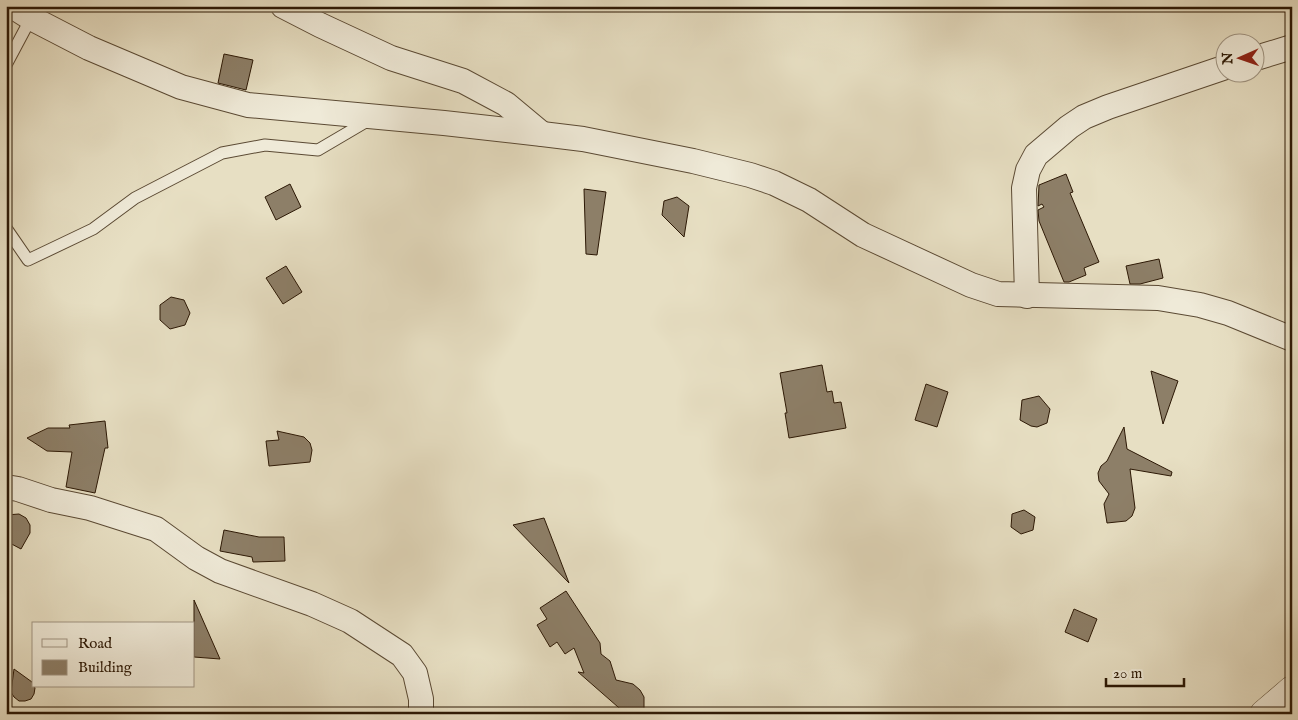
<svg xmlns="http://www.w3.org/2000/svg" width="1298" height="720" viewBox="0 0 1298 720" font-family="'IM FELL English',serif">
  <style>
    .building { fill: #8d7f68; stroke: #2c1805 }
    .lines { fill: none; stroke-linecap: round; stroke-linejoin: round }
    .service-casing { stroke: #5b4a34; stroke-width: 13 }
    .minor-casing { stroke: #5b4a34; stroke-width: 26 }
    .tertiary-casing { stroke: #5b4a34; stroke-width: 29 }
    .service { stroke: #efead8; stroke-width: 11 }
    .minor { stroke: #efead8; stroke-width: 24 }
    .tertiary { stroke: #efead8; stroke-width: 28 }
  </style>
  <rect width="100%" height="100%" fill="#e7dfc3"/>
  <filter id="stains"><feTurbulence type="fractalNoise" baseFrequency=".004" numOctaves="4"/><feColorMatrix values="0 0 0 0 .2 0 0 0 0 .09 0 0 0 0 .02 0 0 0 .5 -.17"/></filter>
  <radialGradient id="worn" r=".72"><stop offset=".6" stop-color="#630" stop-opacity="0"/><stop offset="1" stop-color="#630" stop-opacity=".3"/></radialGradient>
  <g class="building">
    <path d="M 224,54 L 253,60 L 246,90 L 218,83 Z"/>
    <path d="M 1066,174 L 1073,192 L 1070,193 L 1099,262 L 1084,268 L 1086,275 L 1069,282 L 1064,282 L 1039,221 L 1038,210 L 1044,207 L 1042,204 L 1038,206 L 1039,185 Z"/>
    <path d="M 290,184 L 301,207 L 276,220 L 265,197 Z"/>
    <path d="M 584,189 L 606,192 L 597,255 L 586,254 Z"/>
    <path d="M 677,197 L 689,206 L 684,237 L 662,215 L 664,201 Z"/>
    <path d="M 1159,259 L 1163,278 L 1140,284 L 1130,284 L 1126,266 Z"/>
    <path d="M 286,266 L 302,292 L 283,304 L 266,278 Z"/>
    <path d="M 171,297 L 184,300 L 190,313 L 185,325 L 170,329 L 160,320 L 160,305 Z"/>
    <path d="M 822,365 L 827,392 L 832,391 L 834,403 L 841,402 L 846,428 L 789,438 L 785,413 L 787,413 L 780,373 Z"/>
    <path d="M 1151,371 L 1178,381 L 1163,424 Z"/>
    <path d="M 926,384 L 948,392 L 937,427 L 915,420 Z"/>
    <path d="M 1039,396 L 1050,409 L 1047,423 L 1037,427 L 1031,426 L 1020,420 L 1022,400 Z"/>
    <path d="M 105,421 L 108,448 L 105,448 L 95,493 L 66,487 L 72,452 L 47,451 L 27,438 L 48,428 L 70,428 L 69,425 Z"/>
    <path d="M 1124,427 L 1127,449 L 1172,472 L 1171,476 L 1130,469 L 1135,508 L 1132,516 L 1126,521 L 1107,523 L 1104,504 L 1109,494 L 1099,481 L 1098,473 L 1101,466 L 1107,461 Z"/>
    <path d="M 277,431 L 304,437 L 310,443 L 312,450 L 310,462 L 269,466 L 266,441 L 279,440 Z"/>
    <path d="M 1024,510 L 1035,517 L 1033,530 L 1021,534 L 1011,527 L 1012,514 Z"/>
    <path d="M 19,514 L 26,518 L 30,525 L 30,533 L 21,549 L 6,541 L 6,515 Z"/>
    <path d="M 544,518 L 569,583 L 513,525 Z"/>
    <path d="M 224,530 L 259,537 L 284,537 L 285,561 L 253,562 L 252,557 L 220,551 Z"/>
    <path d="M 566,591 L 600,643 L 601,654 L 610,661 L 616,680 L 633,684 L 640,690 L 644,697 L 644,714 L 626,714 L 578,672 L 584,673 L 574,648 L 565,654 L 557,642 L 550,647 L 537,625 L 547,619 L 540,608 Z"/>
    <path d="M 194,600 L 220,659 L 194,657 Z"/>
    <path d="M 1074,609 L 1097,619 L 1088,642 L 1065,632 Z"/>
    <path d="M 14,669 L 32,682 L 35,688 L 34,694 L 31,699 L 25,701 L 19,701 L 14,697 L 11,692 Z"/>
  </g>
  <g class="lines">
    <defs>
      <g id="service">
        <path d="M 6,65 L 31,18"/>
        <path d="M 6,228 L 28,260 L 93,229 L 135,198 L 222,153 L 265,145 L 318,150 L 369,120"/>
      </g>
      <g id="minor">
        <path d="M 12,6 L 31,18 L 89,48 L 181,87 L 248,105 L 444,123 L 542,134 L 583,139 L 693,161 L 750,175 L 774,183 L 809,200 L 863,235 L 971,285 L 998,294 L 1158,298 L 1200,305 L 1228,313 L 1292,339"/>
        <path d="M 283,6 L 320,25 L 391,58 L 463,81 L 506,104 L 542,134"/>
        <path d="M 1256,58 L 1292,47"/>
        <path d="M 1027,296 L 1024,188 L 1028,170 L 1036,155 L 1069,127 L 1084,117 L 1108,107 L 1226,67"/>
        <path d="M 6,487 L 18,489 L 51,500 L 90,508 L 156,529 L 196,558 L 220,571 L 312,604 L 350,621 L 402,655 L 415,673 L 421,699 L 421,714"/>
      </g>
      <path id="tertiary" d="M 1264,714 L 1292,690"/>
    </defs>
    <use href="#service" class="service-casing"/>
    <use href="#minor" class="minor-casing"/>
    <use href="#tertiary" class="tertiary-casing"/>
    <use href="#service" class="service"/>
    <use href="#minor" class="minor"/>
    <use href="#tertiary" class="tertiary"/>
  </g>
  <rect width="1298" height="720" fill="none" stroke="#e7dfc3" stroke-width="25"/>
  <rect x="8" y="8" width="1283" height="705" fill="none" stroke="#2c1805" stroke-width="2.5"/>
  <rect x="12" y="12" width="1273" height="695" fill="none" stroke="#2c1805"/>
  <rect x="32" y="622" width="162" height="65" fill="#efead8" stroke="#a19684"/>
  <rect x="42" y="639" width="25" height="8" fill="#efead8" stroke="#a19684"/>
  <text x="78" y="648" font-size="15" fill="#2c1805">Road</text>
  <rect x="42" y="660" width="25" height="15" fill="#8d7f68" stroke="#a19684"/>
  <text x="78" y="672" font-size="15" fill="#2c1805">Building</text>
  <g transform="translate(1240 58) rotate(268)"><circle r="24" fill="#efead8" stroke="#a19684"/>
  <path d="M0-4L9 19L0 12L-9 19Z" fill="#8f2418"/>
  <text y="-8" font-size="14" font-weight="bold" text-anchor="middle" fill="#2c1805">N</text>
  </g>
  <path d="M1106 678v8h78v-8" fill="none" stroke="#2c1805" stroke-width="2.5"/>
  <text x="1113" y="678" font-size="15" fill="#2c1805" stroke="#efead8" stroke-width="4" paint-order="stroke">20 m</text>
  <rect width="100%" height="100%" filter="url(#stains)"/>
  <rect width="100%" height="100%" fill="url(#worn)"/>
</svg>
